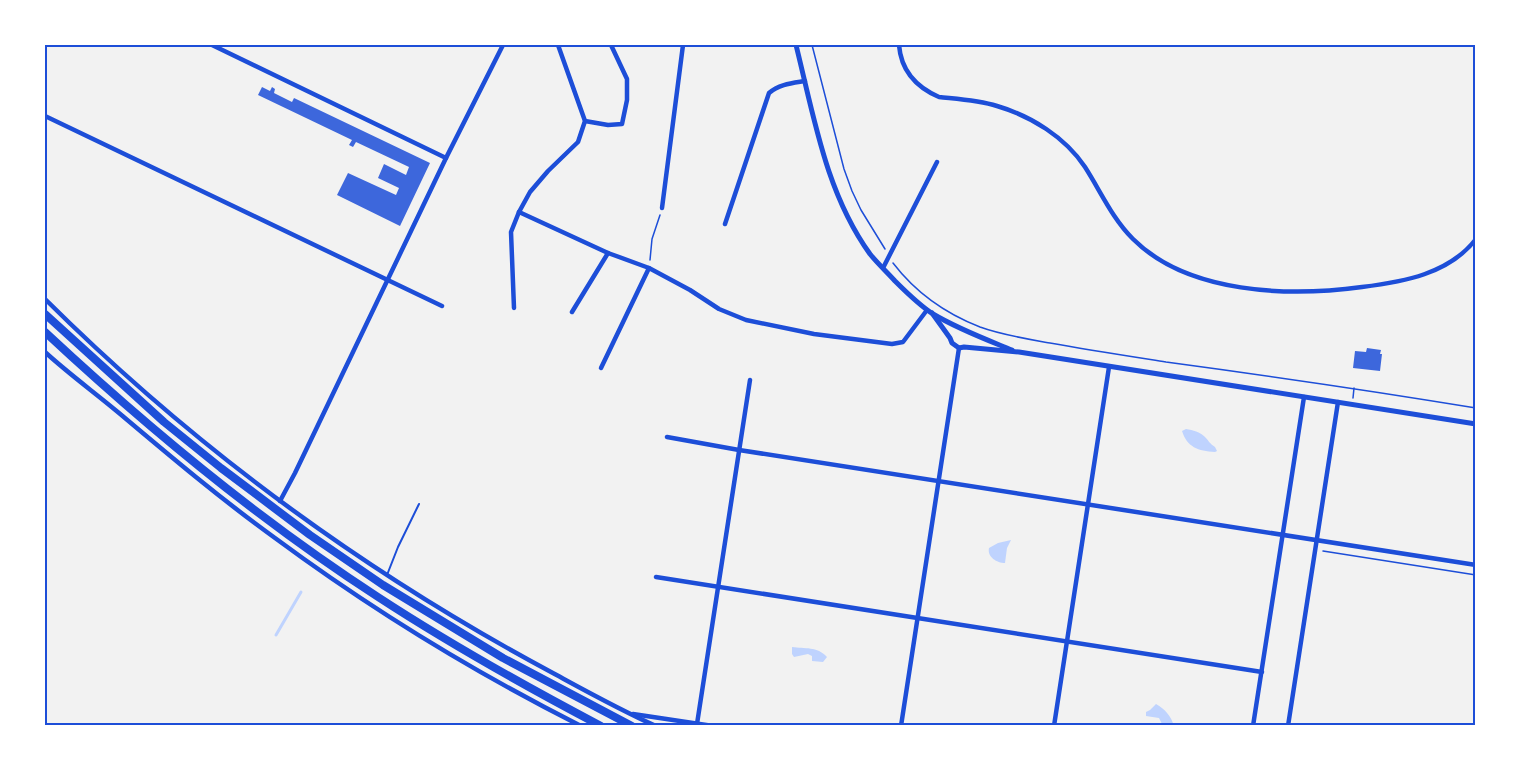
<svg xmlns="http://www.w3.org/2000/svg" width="1521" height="771" viewBox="0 0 1521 771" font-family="'DM Sans',sans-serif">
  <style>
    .water { fill: #bfd3fe }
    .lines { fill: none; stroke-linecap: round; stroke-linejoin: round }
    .stream { stroke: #bfd3fe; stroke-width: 3 }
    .building { fill: #3d67dc }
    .path { stroke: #1d4ed8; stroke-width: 1.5 }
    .service { stroke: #1d4ed8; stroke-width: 2 }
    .minor { stroke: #1d4ed8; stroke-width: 4.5 }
    .tertiary { stroke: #1d4ed8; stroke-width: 5 }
    .trunk { stroke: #1d4ed8; stroke-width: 8 }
    .neatline { fill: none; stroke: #1d4ed8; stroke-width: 2 }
  </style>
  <rect width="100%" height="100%" fill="#f2f2f2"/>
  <g class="water">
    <path d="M 1186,429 C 1193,430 1200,432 1205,437 C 1209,441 1210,444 1215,447 L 1217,451 L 1215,452 C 1198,451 1187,447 1182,431 Z"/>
    <path d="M 1011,540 L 1007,548 L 1005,563 C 997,563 987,557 989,548 L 998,543 Z"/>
    <path d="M 792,647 C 805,649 817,646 827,657 L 823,662 L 812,661 L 812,656 L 808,654 L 794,657 L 792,654 Z"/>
    <path d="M 1156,704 C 1165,709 1171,716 1174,726 L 1163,726 L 1159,718 L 1146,716 L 1146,712 L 1150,710 Z"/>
  </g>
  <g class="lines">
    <path class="stream" d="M 276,635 L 301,592"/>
  </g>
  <g class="building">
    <path d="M 262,87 L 270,91 L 272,87 L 275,89 L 274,93 L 292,102 L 294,98 L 430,163 L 400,226 L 337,195 L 348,173 L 396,195 L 399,188 L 378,178 L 384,164 L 406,175 L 409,167 L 356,142 L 353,147 L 349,145 L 352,140 L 258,95 Z"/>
    <path d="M 1367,348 L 1381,350 L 1380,354 L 1382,354 L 1380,371 L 1353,368 L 1355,351 L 1366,352 Z"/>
  </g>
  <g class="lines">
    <g class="path">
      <path d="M 812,45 L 844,169 L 852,191 L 861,210 L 885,249"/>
      <path d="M 650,260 L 652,239 L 660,215"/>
      <path d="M 893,263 C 916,293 944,313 980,327 C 1002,335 1027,339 1050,343 C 1089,350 1128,356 1166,362 C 1270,376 1373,391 1476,408"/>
      <path d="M 1353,398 L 1354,388"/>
      <path d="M 1323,551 L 1476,575"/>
    </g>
    <path class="service" d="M 387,575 L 398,547 L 419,504"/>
    <g class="minor">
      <path d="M 212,45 L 446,158"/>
      <path d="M 899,45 C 901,70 916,87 939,97 C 958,99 978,100 997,106 C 1031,116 1065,137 1085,167 C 1101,192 1112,218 1133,239 C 1188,294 1289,297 1362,287 C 1403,282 1449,274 1476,239"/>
      <path d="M 45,116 L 442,306"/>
      <path d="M 585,121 L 608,125 L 622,124 L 627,100 L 627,79 L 611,45"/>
      <path d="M 662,208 L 683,45"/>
      <path d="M 519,212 L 608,253 L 649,268 L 690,290 L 719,309 L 746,320 L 814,334 L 892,344 L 903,342 L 927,310"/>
      <path d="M 725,224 L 769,93 C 779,84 793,83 805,81"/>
      <path d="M 883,268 L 937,162"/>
      <path d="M 45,299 C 194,447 366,573 551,672 C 586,691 620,710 656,726"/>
      <path d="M 514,308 L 511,232 L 519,212 L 530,192 L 548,171 L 578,142 L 585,121 L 558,45"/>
      <path d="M 572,312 L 608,253"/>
      <path d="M 45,352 C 69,374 94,392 119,413 C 170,456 221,499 275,538 C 371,609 474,672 581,726"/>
      <path d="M 601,368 L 649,268"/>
      <path d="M 667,437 L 739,450 L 1476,565"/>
      <path d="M 280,501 L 295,473 L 446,158 L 503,45"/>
      <path d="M 656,577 L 1262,672"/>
      <path d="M 633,714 L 713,726"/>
      <path d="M 697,724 L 750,380"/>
      <path d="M 901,726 L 959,348"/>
      <path d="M 1054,726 L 1109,367"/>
      <path d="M 1253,726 L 1304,397"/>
      <path d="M 1288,726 L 1338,402"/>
    </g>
    <g class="tertiary">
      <path d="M 796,45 C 814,117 826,193 870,254 C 878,264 887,272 895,281 C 907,293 919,305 933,314 C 958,329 985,339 1012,350"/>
      <path d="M 932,313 L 950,338 L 952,343 L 959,348 L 964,347 L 1019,352 L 1476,424"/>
    </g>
    <g class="trunk">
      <path d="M 45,314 L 164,422 L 221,468 L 310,535 L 383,585 L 503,658 L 632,726"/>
      <path d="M 45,332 C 148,428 259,520 378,597 C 450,644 525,686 601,726"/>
    </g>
  </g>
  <rect width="1521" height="771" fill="none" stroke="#ffffff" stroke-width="93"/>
  <rect x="46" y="46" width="1428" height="678" class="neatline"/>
</svg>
